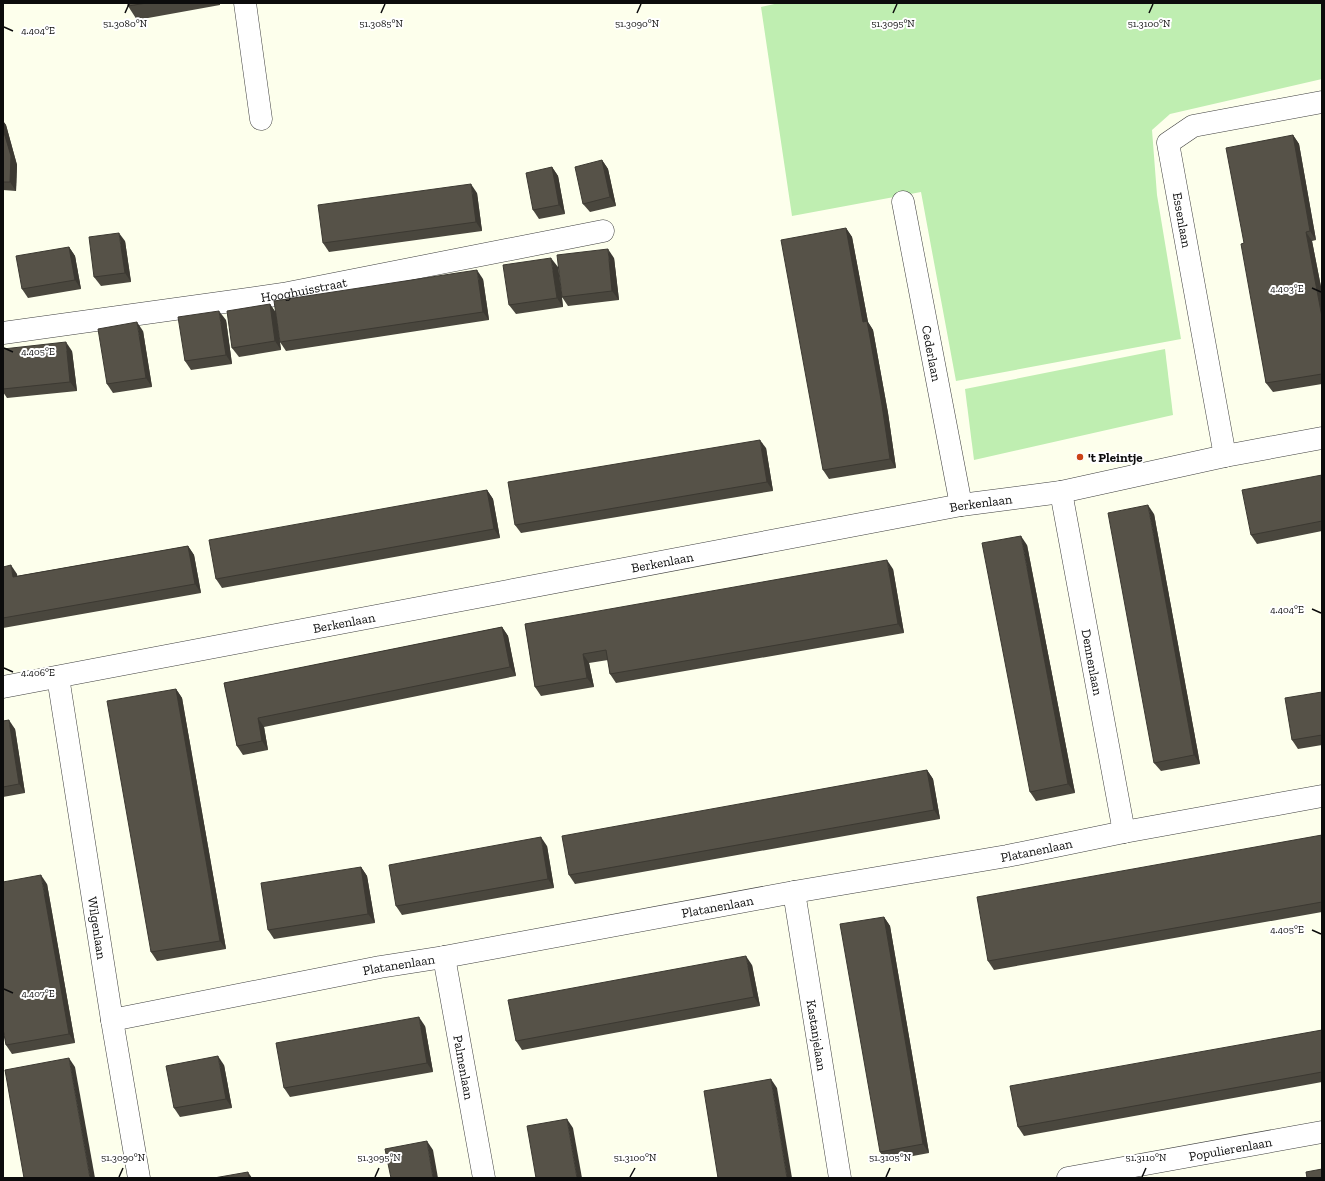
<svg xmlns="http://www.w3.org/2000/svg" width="1325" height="1181" viewBox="0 0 1325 1181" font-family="'Zilla Slab',serif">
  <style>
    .green { fill: #bfeeb1 }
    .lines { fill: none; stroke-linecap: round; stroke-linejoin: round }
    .minor-casing { stroke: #3f3f3f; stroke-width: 23 }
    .minor { stroke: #fff; stroke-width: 22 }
    .wall { fill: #4a473e }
    .shaded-wall { fill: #3c3932 }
    .building { fill: #565248; stroke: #3c3932 }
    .ticks { fill: none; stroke: #0c0c0c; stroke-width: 1.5 }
    .poi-dot { fill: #cb4316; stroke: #fff; stroke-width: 1.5 }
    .labels { text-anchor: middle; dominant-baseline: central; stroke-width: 4; stroke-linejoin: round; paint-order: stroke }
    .street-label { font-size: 13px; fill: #0c0c0c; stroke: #fff }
    .poi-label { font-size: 13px; font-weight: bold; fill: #0c0c0c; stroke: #fff; text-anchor: start }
    .ticks-label { font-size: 10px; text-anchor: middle; fill: #0c0c0c; stroke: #fff; stroke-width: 4; stroke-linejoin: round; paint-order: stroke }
  </style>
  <rect width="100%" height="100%" fill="#fdffec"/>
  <g class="green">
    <path d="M 779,3 L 1322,3 L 1322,79 L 1170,114 L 1152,130 L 1157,195 L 1181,339 L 956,381 L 921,192 L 792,216 L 761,7 Z"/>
    <path d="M 1165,349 L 1173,415 L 974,460 L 965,389 Z"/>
  </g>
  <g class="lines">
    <defs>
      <g id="minor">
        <path d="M 245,3 L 261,119"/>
        <path id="s1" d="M 903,202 L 961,505"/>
        <path id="s2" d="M 3,333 L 283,294 L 603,231"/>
        <path d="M 1225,456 L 1168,143 L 1193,126 L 1322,102"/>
        <path id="s3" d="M 1061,492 L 1124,832"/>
        <path id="s4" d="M 58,677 L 112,1020 L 139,1178"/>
        <path id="s5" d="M 3,687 L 961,505 L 1061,492 L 1225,456 L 1322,438"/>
        <path id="s6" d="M 794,892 L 840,1178"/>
        <path id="s7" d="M 444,957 L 484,1178"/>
        <path id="s8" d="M 112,1020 L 380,967 L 444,957 L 794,892 L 1007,856 L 1124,832 L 1322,796"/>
        <path id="s9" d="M 1068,1178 L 1322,1132"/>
      </g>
    </defs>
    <use href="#minor" class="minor-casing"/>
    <use href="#minor" class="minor"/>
  </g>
  <g class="wall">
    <path d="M 128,3 L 220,3 L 220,5 L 137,20 L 128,6 Z"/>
    <path d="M 3,121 L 6,125 L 17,165 L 16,191 L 3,190 Z"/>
    <path d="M 1293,135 L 1299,144 L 1316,240 L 1312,241 L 1322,292 L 1322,384 L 1273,392 L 1266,383 L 1244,243 Z"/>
    <path d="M 602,160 L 608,169 L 616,206 L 590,212 L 583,204 Z"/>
    <path d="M 552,167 L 558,176 L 565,214 L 539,219 L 533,210 Z"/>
    <path d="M 477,193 L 482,231 L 329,252 L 323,243 Z"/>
    <path d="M 846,228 L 852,237 L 868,322 L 873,330 L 888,413 L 896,468 L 829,479 L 823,470 Z"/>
    <path d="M 125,241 L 131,282 L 101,286 L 94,277 Z"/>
    <path d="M 69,247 L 75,256 L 81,289 L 28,298 L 22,289 Z"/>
    <path d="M 614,258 L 619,300 L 568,306 L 562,297 L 563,307 L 516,314 L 509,305 L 558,267 L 562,295 Z"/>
    <path d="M 483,279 L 489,320 L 286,351 L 280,342 Z"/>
    <path d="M 270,304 L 276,313 L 281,350 L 239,357 L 232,348 Z"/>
    <path d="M 226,320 L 232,364 L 191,370 L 185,361 Z"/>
    <path d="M 143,331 L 152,387 L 113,393 L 107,384 Z"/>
    <path d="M 3,349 L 72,351 L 77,391 L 7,398 L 3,392 Z"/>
    <path d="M 766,448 L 773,491 L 521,533 L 515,525 Z"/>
    <path d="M 1322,475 L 1322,531 L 1257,544 L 1251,535 Z"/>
    <path d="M 487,490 L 493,499 L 500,538 L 222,588 L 216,579 Z"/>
    <path d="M 1154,514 L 1200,764 L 1161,771 L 1154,763 Z"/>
    <path d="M 1027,545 L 1075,793 L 1036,801 L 1030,792 Z"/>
    <path d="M 188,546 L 194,555 L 201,593 L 3,628 L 3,567 L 17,574 L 17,576 Z"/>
    <path d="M 893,569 L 904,633 L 616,683 L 610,674 L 608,660 L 589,663 L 594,687 L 541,696 L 535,687 L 525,624 Z"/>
    <path d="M 502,627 L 508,636 L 516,676 L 264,727 L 268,750 L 243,755 L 237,746 L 224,683 Z"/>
    <path d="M 176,689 L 182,698 L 226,949 L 157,961 L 151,952 Z"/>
    <path d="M 1322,692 L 1322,745 L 1298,749 L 1292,740 Z"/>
    <path d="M 3,721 L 15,729 L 25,793 L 3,797 Z"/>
    <path d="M 927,770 L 933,779 L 940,819 L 575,884 L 569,875 Z"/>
    <path d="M 1322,835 L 1322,912 L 994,970 L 988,961 Z"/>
    <path d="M 547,846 L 554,888 L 402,915 L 396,906 Z"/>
    <path d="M 361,867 L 367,876 L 375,923 L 274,939 L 268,930 Z"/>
    <path d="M 47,884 L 75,1043 L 12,1054 L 6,1045 Z"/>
    <path d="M 884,917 L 890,926 L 929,1153 L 886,1161 L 880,1152 Z"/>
    <path d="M 752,965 L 760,1006 L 522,1050 L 516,1041 Z"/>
    <path d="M 425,1026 L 433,1072 L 290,1097 L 284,1088 Z"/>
    <path d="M 1322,1030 L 1322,1082 L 1024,1136 L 1018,1127 Z"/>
    <path d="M 224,1065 L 232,1108 L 180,1117 L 174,1108 Z"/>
  </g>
  <g class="shaded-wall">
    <path d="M 3,121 L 6,125 L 17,165 L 16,191 L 10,182 L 3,129 Z"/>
    <path d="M 1293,135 L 1299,144 L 1316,240 L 1310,231 Z"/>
    <path d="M 602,160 L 608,169 L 616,206 L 610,197 Z"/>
    <path d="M 552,167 L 558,176 L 565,214 L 559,205 Z"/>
    <path d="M 471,184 L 477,193 L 482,231 L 476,222 Z"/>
    <path d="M 846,228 L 852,237 L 868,322 L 873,330 L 888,413 L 896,468 L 890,459 L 863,322 Z"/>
    <path d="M 1306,232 L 1312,241 L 1322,292 L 1322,317 Z"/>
    <path d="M 119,233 L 125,241 L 131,282 L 125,273 Z"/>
    <path d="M 69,247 L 75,256 L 81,289 L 75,280 Z"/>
    <path d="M 608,249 L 614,258 L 619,300 L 612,291 Z"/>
    <path d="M 551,258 L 558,267 L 563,307 L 557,298 Z"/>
    <path d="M 477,270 L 483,279 L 489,320 L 483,312 Z"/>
    <path d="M 270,304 L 276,313 L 281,350 L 275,341 Z"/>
    <path d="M 219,311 L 226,320 L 232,364 L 226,355 Z"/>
    <path d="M 137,322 L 143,331 L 152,387 L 146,378 Z"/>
    <path d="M 66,342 L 72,351 L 77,391 L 70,382 Z"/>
    <path d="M 760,440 L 766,448 L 773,491 L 767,482 Z"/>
    <path d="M 487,490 L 493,499 L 500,538 L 494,529 Z"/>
    <path d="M 1148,505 L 1154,514 L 1200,764 L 1194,755 Z"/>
    <path d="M 1021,536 L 1027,545 L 1075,793 L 1068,784 Z"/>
    <path d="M 188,546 L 194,555 L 201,593 L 195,584 Z"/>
    <path d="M 887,560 L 893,569 L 904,633 L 898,624 Z"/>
    <path d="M 11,565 L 17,574 L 19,586 L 13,577 Z"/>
    <path d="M 502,627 L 508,636 L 516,676 L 510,667 Z"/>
    <path d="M 583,654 L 589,663 L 594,687 L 587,678 Z"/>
    <path d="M 176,689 L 182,698 L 226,949 L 220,941 Z"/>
    <path d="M 258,718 L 264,727 L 268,750 L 262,741 Z"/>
    <path d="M 9,720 L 15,729 L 25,793 L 19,784 Z"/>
    <path d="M 927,770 L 933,779 L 940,819 L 934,810 Z"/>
    <path d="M 541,837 L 547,846 L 554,888 L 548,879 Z"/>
    <path d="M 361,867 L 367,876 L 375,923 L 368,914 Z"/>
    <path d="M 41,875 L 47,884 L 75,1043 L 69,1034 Z"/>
    <path d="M 884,917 L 890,926 L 929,1153 L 923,1144 Z"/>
    <path d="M 746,956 L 752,965 L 760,1006 L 754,997 Z"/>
    <path d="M 419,1017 L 425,1026 L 433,1072 L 427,1063 Z"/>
    <path d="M 218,1056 L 224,1065 L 232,1108 L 226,1099 Z"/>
    <path d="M 69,1058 L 75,1067 L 95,1178 L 90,1178 Z"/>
    <path d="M 771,1079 L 777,1088 L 792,1178 L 787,1178 Z"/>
    <path d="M 567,1119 L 573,1128 L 582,1178 L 577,1178 Z"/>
    <path d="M 427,1141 L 433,1150 L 438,1178 L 433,1178 Z"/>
    <path d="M 248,1172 L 252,1178 L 249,1178 Z"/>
  </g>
  <g class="building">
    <path d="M 128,3 L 147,3 L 128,6 Z"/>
    <path d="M 3,129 L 11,156 L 10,182 L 3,182 Z"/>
    <path d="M 1293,135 L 1310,231 L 1306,232 L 1322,317 L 1322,374 L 1266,383 L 1241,244 L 1244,243 L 1226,148 Z"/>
    <path d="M 602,160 L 610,197 L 583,204 L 575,167 Z"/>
    <path d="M 552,167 L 559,205 L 533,210 L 526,173 Z"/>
    <path d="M 471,184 L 476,222 L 323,243 L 318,205 Z"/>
    <path d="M 846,228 L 863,322 L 867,321 L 882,405 L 890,459 L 823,470 L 781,240 Z"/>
    <path d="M 119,233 L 125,273 L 94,277 L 89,237 Z"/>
    <path d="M 69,247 L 75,280 L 22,289 L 16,256 Z"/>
    <path d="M 608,249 L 612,291 L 562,297 L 557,255 Z"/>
    <path d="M 551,258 L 557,298 L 509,305 L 503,265 Z"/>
    <path d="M 477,270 L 483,312 L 280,342 L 274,301 Z"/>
    <path d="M 270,304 L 275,341 L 232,348 L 227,311 Z"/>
    <path d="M 219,311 L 226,355 L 185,361 L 178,317 Z"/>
    <path d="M 137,322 L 146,378 L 107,384 L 98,329 Z"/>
    <path d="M 66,342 L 70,382 L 3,389 L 3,349 Z"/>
    <path d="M 760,440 L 767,482 L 515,525 L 508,482 Z"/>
    <path d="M 1322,475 L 1322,521 L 1251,535 L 1242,490 Z"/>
    <path d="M 487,490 L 494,529 L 216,579 L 209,540 Z"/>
    <path d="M 1148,505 L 1194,755 L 1154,763 L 1108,513 Z"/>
    <path d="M 1021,536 L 1068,784 L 1030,792 L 982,543 Z"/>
    <path d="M 188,546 L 195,584 L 3,618 L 3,567 L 11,565 L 13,577 Z"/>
    <path d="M 887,560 L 898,624 L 610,674 L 606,650 L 583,654 L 587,678 L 535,687 L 525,624 Z"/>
    <path d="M 502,627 L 510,667 L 258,718 L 262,741 L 237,746 L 224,683 Z"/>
    <path d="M 176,689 L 220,941 L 151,952 L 107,701 Z"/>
    <path d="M 1322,692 L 1322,735 L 1292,740 L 1285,698 Z"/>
    <path d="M 9,720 L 19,784 L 3,787 L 3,721 Z"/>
    <path d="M 927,770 L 934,810 L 569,875 L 562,836 Z"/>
    <path d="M 1322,835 L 1322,902 L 988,961 L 977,897 Z"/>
    <path d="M 541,837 L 548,879 L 396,906 L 389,865 Z"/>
    <path d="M 361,867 L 368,914 L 268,930 L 261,883 Z"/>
    <path d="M 41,875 L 69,1034 L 6,1045 L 3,1029 L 3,882 Z"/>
    <path d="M 884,917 L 923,1144 L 880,1152 L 840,924 Z"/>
    <path d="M 746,956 L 754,997 L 516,1041 L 508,1000 Z"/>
    <path d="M 419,1017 L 427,1063 L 284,1088 L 276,1043 Z"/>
    <path d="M 1322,1030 L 1322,1072 L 1018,1127 L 1010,1086 Z"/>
    <path d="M 218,1056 L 226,1099 L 174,1108 L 166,1066 Z"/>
    <path d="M 69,1058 L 90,1178 L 24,1178 L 5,1070 Z"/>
    <path d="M 771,1079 L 787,1178 L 718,1178 L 704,1091 Z"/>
    <path d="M 567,1119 L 577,1178 L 536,1178 L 527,1126 Z"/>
    <path d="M 427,1141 L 433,1178 L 391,1178 L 385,1149 Z"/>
    <path d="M 1322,1169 L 1322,1178 L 1307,1178 L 1306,1172 Z"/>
    <path d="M 248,1172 L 249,1178 L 214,1178 Z"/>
  </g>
  <path class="ticks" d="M 125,13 L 129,4M 381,13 L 385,4M 637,13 L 641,4M 893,13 L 897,4M 1149,13 L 1153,4M 4,27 L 13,31M 1312,288 L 1321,292M 4,348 L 13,352M 1312,609 L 1321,613M 4,668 L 13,672M 1312,930 L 1321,934M 4,989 L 13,993M 119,1177 L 123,1168M 375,1177 L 379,1168M 630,1177 L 635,1168M 886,1177 L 890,1168M 1142,1177 L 1146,1168"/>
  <circle class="poi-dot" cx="1080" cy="457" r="4"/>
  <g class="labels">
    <g class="street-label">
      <text transform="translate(1182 220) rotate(80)">Essenlaan</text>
      <text stroke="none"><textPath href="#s2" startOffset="304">Hooghuisstraat</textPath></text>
      <text stroke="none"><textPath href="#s1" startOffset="154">Cederlaan</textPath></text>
      <text stroke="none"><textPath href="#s5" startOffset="995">Berkenlaan</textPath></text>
      <text stroke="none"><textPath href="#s5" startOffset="671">Berkenlaan</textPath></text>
      <text stroke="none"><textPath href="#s5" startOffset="347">Berkenlaan</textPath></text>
      <text stroke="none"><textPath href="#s3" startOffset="173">Dennenlaan</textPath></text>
      <text stroke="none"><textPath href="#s8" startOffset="940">Platanenlaan</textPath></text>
      <text stroke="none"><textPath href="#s8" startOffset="616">Platanenlaan</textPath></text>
      <text stroke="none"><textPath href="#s4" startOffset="254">Wilgenlaan</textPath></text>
      <text stroke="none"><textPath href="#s8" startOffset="292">Platanenlaan</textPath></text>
      <text stroke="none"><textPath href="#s6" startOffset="145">Kastanjelaan</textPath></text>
      <text stroke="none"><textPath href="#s7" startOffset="112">Palmenlaan</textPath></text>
      <text stroke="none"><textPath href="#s9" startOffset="165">Populierenlaan</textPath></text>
    </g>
    <g class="poi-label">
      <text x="1088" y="457">'t Pleintje</text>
    </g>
  </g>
  <g class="ticks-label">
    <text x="125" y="27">51.3080°N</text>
    <text x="381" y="27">51.3085°N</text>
    <text x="637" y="27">51.3090°N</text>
    <text x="893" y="27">51.3095°N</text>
    <text x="1149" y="27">51.3100°N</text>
    <text x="38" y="34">4.404°E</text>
    <text x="1287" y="292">4.403°E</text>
    <text x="38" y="355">4.405°E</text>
    <text x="1287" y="613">4.404°E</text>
    <text x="38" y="676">4.406°E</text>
    <text x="1287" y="933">4.405°E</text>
    <text x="38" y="997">4.407°E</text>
    <text x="123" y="1161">51.3090°N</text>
    <text x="379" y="1161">51.3095°N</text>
    <text x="635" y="1161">51.3100°N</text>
    <text x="890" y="1161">51.3105°N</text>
    <text x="1146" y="1161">51.3110°N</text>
  </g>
  <rect width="1325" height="1181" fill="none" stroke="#0c0c0c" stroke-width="8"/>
</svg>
